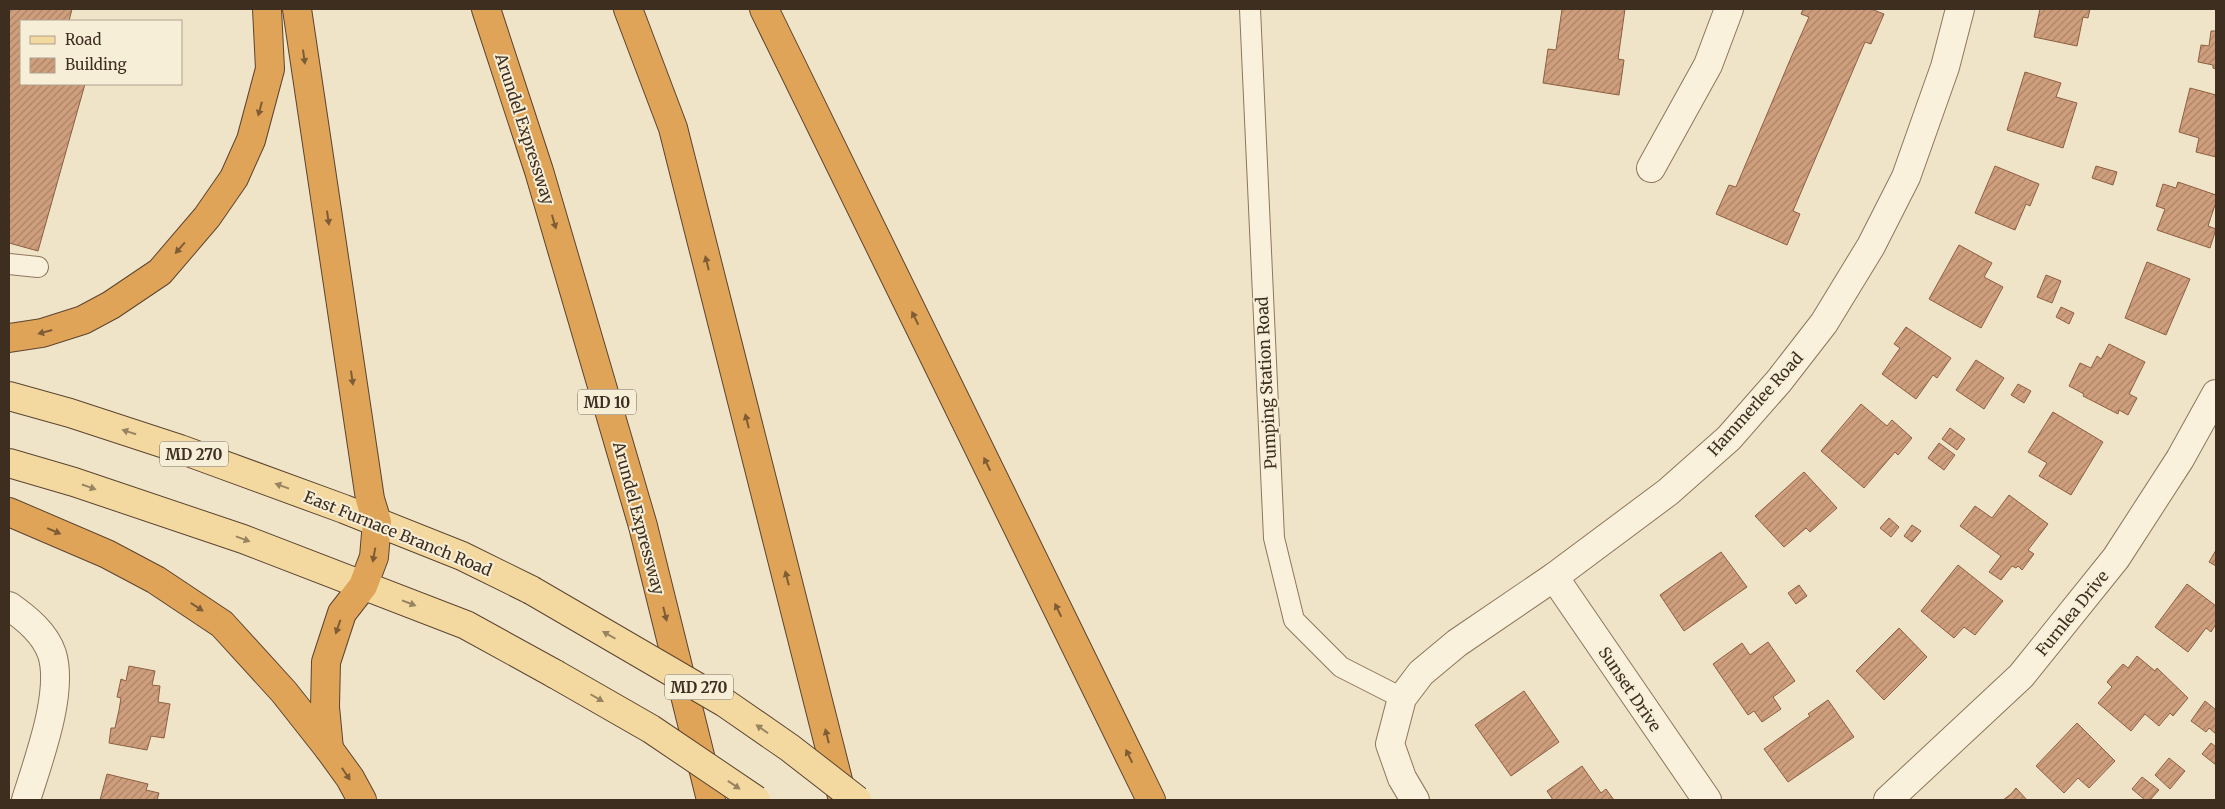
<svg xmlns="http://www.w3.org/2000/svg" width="2225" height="809" viewBox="0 0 2225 809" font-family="Merriweather,serif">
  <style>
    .building { fill: url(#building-hatch); stroke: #8d5f41 }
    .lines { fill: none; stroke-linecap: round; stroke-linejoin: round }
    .service-casing { stroke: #8d765c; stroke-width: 22 }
    .minor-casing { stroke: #8d765c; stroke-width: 30 }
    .primary-casing { stroke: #5b4430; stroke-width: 30 }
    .motorway-casing { stroke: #5b4430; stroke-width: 30 }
    .service { stroke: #faf1dc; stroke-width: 20 }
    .minor { stroke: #faf1dc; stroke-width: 28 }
    .primary { stroke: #f3d9a0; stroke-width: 28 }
    .motorway { stroke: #e0a458; stroke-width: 28 }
    .primary-bridge-casing { stroke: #5b4430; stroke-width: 30; stroke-linecap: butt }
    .primary-bridge { stroke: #f3d9a0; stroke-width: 28 }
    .oneway { fill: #7e5d36 }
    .oneway2 { fill: #988460 }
    .labels { text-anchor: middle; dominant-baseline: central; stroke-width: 4; stroke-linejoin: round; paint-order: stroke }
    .shield { fill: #f7eed8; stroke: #756857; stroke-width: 1 }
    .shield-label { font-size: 15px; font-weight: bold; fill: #3d2e20 }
    .street-label { font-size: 16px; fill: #3d2e20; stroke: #f7eed8 }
  </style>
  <defs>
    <pattern id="building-hatch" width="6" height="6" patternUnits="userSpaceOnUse" patternTransform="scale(1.25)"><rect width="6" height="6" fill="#cf9f7d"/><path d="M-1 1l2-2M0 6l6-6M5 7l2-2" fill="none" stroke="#a98266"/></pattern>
  </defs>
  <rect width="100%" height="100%" fill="#f0e4c8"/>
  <g class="building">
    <path d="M 9,9 L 72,9 L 69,21 L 21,21 L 21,84 L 85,84 L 38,251 L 9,243 Z"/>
    <path d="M 1562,9 L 1625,9 L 1618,59 L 1624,60 L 1619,95 L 1543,83 L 1548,49 L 1556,50 Z"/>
    <path d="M 1803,9 L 1871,9 L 1884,14 L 1871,44 L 1865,42 L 1793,211 L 1800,214 L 1787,245 L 1716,214 L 1729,185 L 1736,187 L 1793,53 L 1809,17 L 1801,14 Z"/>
    <path d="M 2040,9 L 2090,9 L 2088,18 L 2083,17 L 2077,46 L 2034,37 Z"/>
    <path d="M 2211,31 L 2216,31 L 2216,69 L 2213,68 L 2213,65 L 2198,62 L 2201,45 L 2209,46 Z"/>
    <path d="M 2025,72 L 2061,83 L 2056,97 L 2077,103 L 2063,148 L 2007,130 Z"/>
    <path d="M 2190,88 L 2216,95 L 2216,157 L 2196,152 L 2199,138 L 2179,132 Z"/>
    <path d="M 1995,166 L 2039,184 L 2030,206 L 2026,204 L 2015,230 L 1975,213 Z"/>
    <path d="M 2096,166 L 2117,172 L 2113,185 L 2092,178 Z"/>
    <path d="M 2178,182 L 2216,195 L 2216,202 L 2208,226 L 2216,229 L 2210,248 L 2157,230 L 2165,209 L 2156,206 L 2163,184 L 2176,188 Z"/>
    <path d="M 1959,245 L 1992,263 L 1984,277 L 2003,287 L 1981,328 L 1929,299 Z"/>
    <path d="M 2147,262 L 2190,279 L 2166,335 L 2125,318 Z"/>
    <path d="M 2046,275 L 2061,281 L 2052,303 L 2037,297 Z"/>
    <path d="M 2061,307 L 2074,313 L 2069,324 L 2056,317 Z"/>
    <path d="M 1906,327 L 1951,358 L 1937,378 L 1933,375 L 1916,399 L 1882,374 L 1900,348 L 1894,344 Z"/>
    <path d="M 2109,344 L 2145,362 L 2129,394 L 2137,398 L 2128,415 L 2119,410 L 2118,414 L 2083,396 L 2084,394 L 2069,386 L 2080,363 L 2091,368 L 2097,356 L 2101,359 Z"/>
    <path d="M 1976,360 L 2004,378 L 1984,409 L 1956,390 Z"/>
    <path d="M 2018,384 L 2031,391 L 2024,403 L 2011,395 Z"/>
    <path d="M 1861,404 L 1887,426 L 1892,420 L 1912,438 L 1898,455 L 1895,452 L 1864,488 L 1821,451 Z"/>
    <path d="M 2053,412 L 2103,442 L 2071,495 L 2039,476 L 2047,463 L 2028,452 Z"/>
    <path d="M 1950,428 L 1965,439 L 1957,450 L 1942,439 Z"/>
    <path d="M 1939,443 L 1955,455 L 1944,470 L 1928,458 Z"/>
    <path d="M 1804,472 L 1837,508 L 1810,532 L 1806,528 L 1784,547 L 1755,516 Z"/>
    <path d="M 2009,495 L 2048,524 L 2028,550 L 2034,554 L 2022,570 L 2018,566 L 2016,568 L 2012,566 L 2001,580 L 1989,572 L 2001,556 L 1960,526 L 1975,506 L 1992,518 Z"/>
    <path d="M 1889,518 L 1899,527 L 1891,537 L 1880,528 Z"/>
    <path d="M 1912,525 L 1921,531 L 1912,542 L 1904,536 Z"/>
    <path d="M 2216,550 L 2216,566 L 2209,562 Z"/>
    <path d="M 1721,552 L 1747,587 L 1684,631 L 1660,595 Z"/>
    <path d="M 1958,565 L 2003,601 L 1975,635 L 1964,627 L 1954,638 L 1921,611 Z"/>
    <path d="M 2187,584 L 2216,606 L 2216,624 L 2211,632 L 2206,628 L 2188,652 L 2155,627 Z"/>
    <path d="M 1799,585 L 1807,596 L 1796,604 L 1788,593 Z"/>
    <path d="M 1899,628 L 1927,657 L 1884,700 L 1856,671 Z"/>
    <path d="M 1768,642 L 1795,681 L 1773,697 L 1781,709 L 1762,722 L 1754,711 L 1748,715 L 1713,664 L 1742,643 L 1750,655 Z"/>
    <path d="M 2137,656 L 2155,671 L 2157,668 L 2188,698 L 2173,716 L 2170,713 L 2159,726 L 2145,714 L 2131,731 L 2098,703 L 2112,687 L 2107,682 L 2111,677 L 2123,664 L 2128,668 Z"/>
    <path d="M 129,666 L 155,671 L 152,685 L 160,686 L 158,702 L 170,704 L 164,738 L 151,736 L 147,750 L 109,743 L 111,728 L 115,728 L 119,710 L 121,698 L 117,697 L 121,679 L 126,681 Z"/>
    <path d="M 1524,691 L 1559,742 L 1511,776 L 1475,725 Z"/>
    <path d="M 1828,700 L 1854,737 L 1788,782 L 1764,749 L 1810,716 L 1808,714 Z"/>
    <path d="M 2205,701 L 2216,710 L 2216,734 L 2209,728 L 2206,732 L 2191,721 Z"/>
    <path d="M 2077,723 L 2115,761 L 2089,788 L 2078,778 L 2064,793 L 2036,766 Z"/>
    <path d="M 2211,743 L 2216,747 L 2216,765 L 2202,754 Z"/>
    <path d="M 2169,758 L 2185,771 L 2170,789 L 2155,775 Z"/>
    <path d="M 1582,766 L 1601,793 L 1606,789 L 1614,800 L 1553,800 L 1547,791 Z"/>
    <path d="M 107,774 L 148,784 L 146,790 L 159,793 L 157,800 L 100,800 Z"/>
    <path d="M 2142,777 L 2159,790 L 2150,800 L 2145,800 L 2132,789 Z"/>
    <path d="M 2016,788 L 2027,800 L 2003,800 L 2011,794 Z"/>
  </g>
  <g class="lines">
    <defs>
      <g id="service">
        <path d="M 1250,9 L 1274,538 L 1294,620 L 1341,667 L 1402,698"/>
        <path d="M 9,264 L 38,267"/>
      </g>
      <g id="minor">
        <path d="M 1651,168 L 1708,65 L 1729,9"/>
        <path d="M 1554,577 L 1707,800"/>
        <path d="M 9,606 C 26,618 45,633 52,654 C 64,693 38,761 26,800"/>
        <path d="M 1415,800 L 1402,778 L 1390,744 L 1402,698 L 1421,673 L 1457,643 L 1554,577 L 1668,492 L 1729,438 L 1779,381 L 1824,323 L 1871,246 L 1906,177 L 1945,67 L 1960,9"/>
        <path d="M 1888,800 L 2021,676 L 2116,558 L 2180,459 L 2216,394"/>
      </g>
      <g id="primary">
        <path d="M 9,396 L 70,413 L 180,449 L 344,509 L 462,556 L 531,590"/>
        <path d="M 9,463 L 74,482 L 243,539 L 466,625 L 555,674"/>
      </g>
      <g id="motorway">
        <path d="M 297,9 L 370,499 L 377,522 L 374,557 L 363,586 L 342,613 L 326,662 L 325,707 L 329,749"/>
        <path d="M 486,9 L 539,171 L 643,526 L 711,800"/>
        <path d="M 628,9 L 673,128 L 843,800"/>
        <path d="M 764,9 L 1151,800"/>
        <path d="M 9,338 L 42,333 L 83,320 L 111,305 L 160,272 L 207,217 L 234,178 L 251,140 L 270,69 L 267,9"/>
        <path d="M 9,512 L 107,554 L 156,580 L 222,624 L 284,692 L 329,749 L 350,778 L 362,800"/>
      </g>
    </defs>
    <use href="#service" class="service-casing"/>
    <use href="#minor" class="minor-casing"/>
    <use href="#primary" class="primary-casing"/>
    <use href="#motorway" class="motorway-casing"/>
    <use href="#service" class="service"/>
    <use href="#minor" class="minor"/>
    <use href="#primary" class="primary"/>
    <use href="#motorway" class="motorway"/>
    <defs>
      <g id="primary-bridge">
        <path d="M 531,590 L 725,703 L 790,748 L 857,800"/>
        <path d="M 555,674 L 651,729 L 756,800"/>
      </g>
    </defs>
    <use href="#primary-bridge" class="primary-bridge-casing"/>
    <use href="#primary-bridge" class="primary-bridge"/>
  </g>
  <defs><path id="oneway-solid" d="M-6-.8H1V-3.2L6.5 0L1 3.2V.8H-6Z" transform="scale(1.25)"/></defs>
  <g class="oneway">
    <use href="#oneway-solid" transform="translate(304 57) rotate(82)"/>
    <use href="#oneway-solid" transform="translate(260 109) rotate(105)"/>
    <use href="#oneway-solid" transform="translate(328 218) rotate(82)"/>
    <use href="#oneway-solid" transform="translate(554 222) rotate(74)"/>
    <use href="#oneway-solid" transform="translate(180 248) rotate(131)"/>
    <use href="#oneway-solid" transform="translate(707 263) rotate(-104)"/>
    <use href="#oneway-solid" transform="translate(915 318) rotate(-116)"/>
    <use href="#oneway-solid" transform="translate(45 332) rotate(165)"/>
    <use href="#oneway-solid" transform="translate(352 378) rotate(82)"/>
    <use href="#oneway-solid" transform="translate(747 421) rotate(-104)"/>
    <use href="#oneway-solid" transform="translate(987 464) rotate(-116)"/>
    <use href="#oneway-solid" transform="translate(54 531) rotate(23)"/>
    <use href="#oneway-solid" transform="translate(374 555) rotate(100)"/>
    <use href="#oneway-solid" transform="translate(787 578) rotate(-104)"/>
    <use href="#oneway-solid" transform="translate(197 607) rotate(33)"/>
    <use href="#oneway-solid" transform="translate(1058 610) rotate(-116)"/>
    <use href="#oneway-solid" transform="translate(665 614) rotate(76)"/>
    <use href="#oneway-solid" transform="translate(338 627) rotate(109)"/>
    <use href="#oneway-solid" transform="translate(827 736) rotate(-104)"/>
    <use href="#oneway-solid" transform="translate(1129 756) rotate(-116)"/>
    <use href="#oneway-solid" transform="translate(346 774) rotate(56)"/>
  </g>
  <g class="oneway2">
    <use href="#oneway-solid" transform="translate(129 432) rotate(-162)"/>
    <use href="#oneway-solid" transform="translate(282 486) rotate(-160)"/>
    <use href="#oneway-solid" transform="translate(89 487) rotate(19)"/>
    <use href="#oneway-solid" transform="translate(243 539) rotate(20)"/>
    <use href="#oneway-solid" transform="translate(409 603) rotate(21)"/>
    <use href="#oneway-solid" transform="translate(609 635) rotate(-150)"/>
    <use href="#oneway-solid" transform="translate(597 698) rotate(30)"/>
    <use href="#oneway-solid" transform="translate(762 729) rotate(-145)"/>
    <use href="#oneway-solid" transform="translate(734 785) rotate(34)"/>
  </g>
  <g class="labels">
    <g class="shield">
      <rect x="578" y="389.5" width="58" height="25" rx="4"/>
      <rect x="160" y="441.5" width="68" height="25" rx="4"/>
      <rect x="665" y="674.5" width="68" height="25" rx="4"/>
    </g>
    <g class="shield-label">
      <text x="607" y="402">MD 10</text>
      <text x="194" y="454">MD 270</text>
      <text x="699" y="687">MD 270</text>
    </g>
    <g class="street-label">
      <text transform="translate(525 129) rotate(72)">Arundel Expressway</text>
      <text transform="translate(1266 383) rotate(-93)">Pumping Station Road</text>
      <text transform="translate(1755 404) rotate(-48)">Hammerlee Road</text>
      <text transform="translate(639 518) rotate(75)">Arundel Expressway</text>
      <text transform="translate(398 533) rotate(22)">East Furnace Branch Road</text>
      <text transform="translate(2072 613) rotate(-51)">Furnlea Drive</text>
      <text transform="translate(1630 689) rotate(56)">Sunset Drive</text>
    </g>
  </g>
  <rect width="2225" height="809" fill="none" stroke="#3d2e20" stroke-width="20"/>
  <rect x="20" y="20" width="162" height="65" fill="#f7eed8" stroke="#ada18e"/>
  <rect x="30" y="36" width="25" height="8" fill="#f3d9a0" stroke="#ada18e"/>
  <text x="65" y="45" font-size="15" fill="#3d2e20">Road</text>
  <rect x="30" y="58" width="25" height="15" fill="url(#building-hatch)" stroke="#ada18e"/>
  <text x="65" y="70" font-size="15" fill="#3d2e20">Building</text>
</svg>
